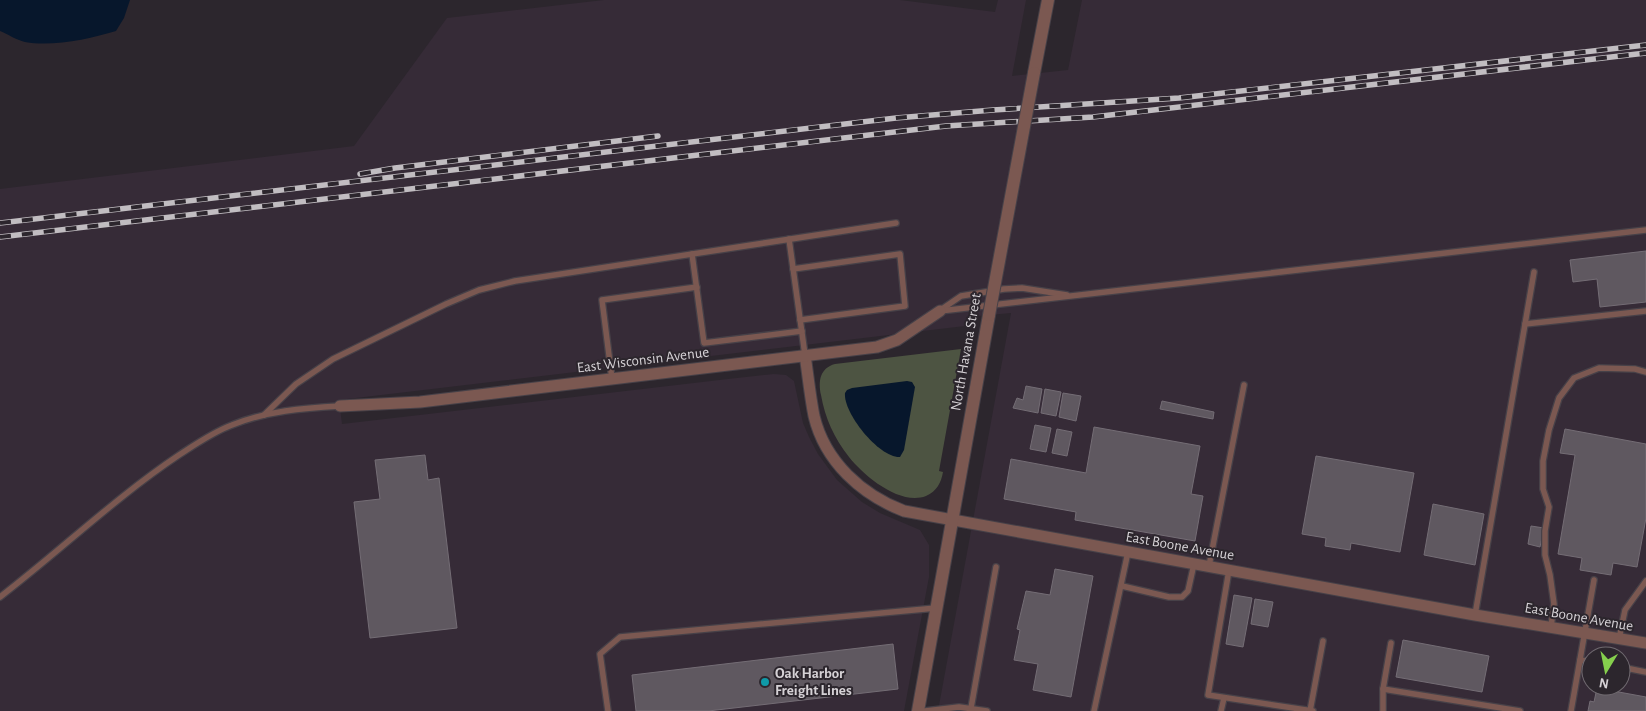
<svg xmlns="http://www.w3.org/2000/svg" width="1646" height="711" viewBox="0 0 1646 711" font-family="'Alegreya Sans',sans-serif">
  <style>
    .built { fill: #362b37; fill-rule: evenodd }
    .green { fill: #4d5442 }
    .water { fill: #07172c }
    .building { fill: #5f5860; stroke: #746d75 }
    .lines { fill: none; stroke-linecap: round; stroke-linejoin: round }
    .service-casing { stroke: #474148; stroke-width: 8 }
    .minor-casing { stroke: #474148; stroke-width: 13 }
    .tertiary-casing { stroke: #474148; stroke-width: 14 }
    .service { stroke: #7b5851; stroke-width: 5.5 }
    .minor { stroke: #7b5851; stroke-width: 11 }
    .tertiary { stroke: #7b5851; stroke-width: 12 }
    .rail-casing { stroke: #c1bdc1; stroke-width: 5.5 }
    .rail { stroke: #2c262d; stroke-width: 4; stroke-dasharray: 11; stroke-linecap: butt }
    .tertiary-bridge-casing { stroke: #474148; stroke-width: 14; stroke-linecap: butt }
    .tertiary-bridge { stroke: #7b5851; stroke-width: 12 }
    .culture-dot { fill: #0f9aa8; stroke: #2c262d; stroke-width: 2 }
    .labels { text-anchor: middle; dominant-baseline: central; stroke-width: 4; stroke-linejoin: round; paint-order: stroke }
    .street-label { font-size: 15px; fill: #d5d1d5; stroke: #2c262d }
    .poi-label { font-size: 15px; font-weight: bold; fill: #d5d1d5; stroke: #2c262d; text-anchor: start }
  </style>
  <rect width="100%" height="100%" fill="#2c262d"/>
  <path class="built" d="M 604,0 L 900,0 L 995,12 L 998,0 L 1026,0 L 1012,76 L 1068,70 L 1082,0 L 1646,0 L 1646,711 L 938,711 L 1011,313 L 967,317 L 965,326 L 339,400 L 342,424 L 728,379 L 774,374 L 786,375 L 794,381 L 803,423 L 809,437 L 818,454 L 837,480 L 862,502 L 880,513 L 920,530 L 929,545 L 929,577 L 904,711 L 0,711 L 0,189 L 354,146 L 447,18 ZM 1591,656 L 1621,656 L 1621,686 L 1591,686 Z"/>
  <path class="green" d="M 961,349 L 939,471 L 943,472 C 941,483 937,491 926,496 C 900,506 864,476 849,457 C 834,438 825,418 821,395 C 818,381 820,368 835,364 Z"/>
  <g class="water">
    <path d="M 0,0 L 130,0 L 124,18 L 116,31 C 90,39 52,47 25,42 C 16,40 8,34 0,31 Z"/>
    <path d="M 907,381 L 912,382 L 915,387 L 904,450 L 900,457 C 879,458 843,413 845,393 L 847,390 L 852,388 Z"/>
  </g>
  <g class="building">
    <path d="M 1646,251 L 1646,302 L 1600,307 L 1597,279 L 1573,282 L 1570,260 Z"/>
    <path d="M 1026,386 L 1042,389 L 1038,413 L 1013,408 L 1017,398 L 1023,400 Z"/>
    <path d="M 1045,389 L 1061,392 L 1056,416 L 1041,413 Z"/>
    <path d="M 1063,393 L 1081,396 L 1076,421 L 1059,417 Z"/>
    <path d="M 1162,401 L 1214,412 L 1213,419 L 1160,409 Z"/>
    <path d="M 1035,425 L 1051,428 L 1046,452 L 1030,449 Z"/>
    <path d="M 1094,427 L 1200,446 L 1191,494 L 1203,496 L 1195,541 L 1075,520 L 1076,512 L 1004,499 L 1011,459 L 1086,473 Z"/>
    <path d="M 1057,429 L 1072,432 L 1067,456 L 1052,453 Z"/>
    <path d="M 1565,429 L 1646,444 L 1646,518 L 1637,567 L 1613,563 L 1611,575 L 1580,570 L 1582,558 L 1558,554 L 1575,455 L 1560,453 Z"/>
    <path d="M 425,455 L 428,480 L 439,478 L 457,628 L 370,638 L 354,502 L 380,499 L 375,460 Z"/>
    <path d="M 1316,456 L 1414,473 L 1400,552 L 1351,543 L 1350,550 L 1325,546 L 1326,538 L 1302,534 Z"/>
    <path d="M 1433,504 L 1484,514 L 1475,565 L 1424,555 Z"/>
    <path d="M 1531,526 L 1544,528 L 1540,547 L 1528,544 Z"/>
    <path d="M 1055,569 L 1093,576 L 1071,697 L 1033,690 L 1038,664 L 1014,660 L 1020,630 L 1017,629 L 1026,591 L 1050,595 Z"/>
    <path d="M 1234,595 L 1252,598 L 1243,647 L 1226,644 Z"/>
    <path d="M 1255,599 L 1273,602 L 1268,627 L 1251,624 Z"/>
    <path d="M 1403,640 L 1489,656 L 1482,692 L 1396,677 Z"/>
    <path d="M 893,644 L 898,689 L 708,711 L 636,711 L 632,675 Z"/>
    <path d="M 1597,688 L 1646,697 L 1646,711 L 1588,711 L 1590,701 L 1594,702 Z"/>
  </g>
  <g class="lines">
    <defs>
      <g id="service">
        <path d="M 789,239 L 805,355"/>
        <path d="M 692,254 L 704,343 L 802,331"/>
        <path d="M 793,269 L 900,254 L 905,306 L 800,320"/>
        <path d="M 942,309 L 961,296 L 1004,289 L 1022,288 L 1067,295"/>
        <path d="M 940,311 L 1646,230"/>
        <path d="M 1525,324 L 1646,311"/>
        <path d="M 612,379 L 602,300 L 697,287"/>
        <path d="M 264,415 L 296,384 L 333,359 L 446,304 L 479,290 L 515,281 L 896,223"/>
        <path d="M 1209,566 L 1244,385"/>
        <path d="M 1229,570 L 1208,695 L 1313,711"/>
        <path d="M 1122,586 L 1169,597 L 1182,597 L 1188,591 L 1194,564"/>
        <path d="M 0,597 C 60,551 116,497 179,455 C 196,444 213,432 232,425 C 266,411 304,408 340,406"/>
        <path d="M 1475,615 L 1534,272"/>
        <path d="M 1551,627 L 1554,604 L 1550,575 L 1545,555 L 1545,531 L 1549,507 L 1543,489 L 1543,461 L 1549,430 L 1559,398 L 1574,378 L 1599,368 L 1635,369 L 1646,372"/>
        <path d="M 1619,639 L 1625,610 L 1646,581"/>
        <path d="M 1391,643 L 1383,689 L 1520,711"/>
        <path d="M 1580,660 L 1591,662"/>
        <path d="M 1621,667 L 1646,672"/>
        <path d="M 971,708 L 996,567"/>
        <path d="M 608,711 L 600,654 L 620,637 L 936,608"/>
        <path d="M 925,711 L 959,707 L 987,711"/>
        <path d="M 1094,711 L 1128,552"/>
        <path d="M 1221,711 L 1224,698"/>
        <path d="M 1310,711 L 1323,641"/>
        <path d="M 1383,711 L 1383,689"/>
        <path d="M 1571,711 L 1594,580"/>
      </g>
      <g id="minor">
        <path d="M 805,355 C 808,375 810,396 814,416 C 825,462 862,495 904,511 L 1475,615 L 1646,643"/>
        <path d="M 340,406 L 420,402 L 877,347 L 897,340 L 940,311"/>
      </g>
      <g id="tertiary">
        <path d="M 1034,73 L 1048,0"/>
        <path d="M 918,711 L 989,315"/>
      </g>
    </defs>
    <use href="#service" class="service-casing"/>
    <use href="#minor" class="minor-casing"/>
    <use href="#tertiary" class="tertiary-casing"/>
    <use href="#service" class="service"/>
    <use href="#minor" class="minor"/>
    <use href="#tertiary" class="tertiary"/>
    <defs>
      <g id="rail">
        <path d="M 360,174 L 395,168 L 658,136"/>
        <path d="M 0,223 L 896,118 L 993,110 L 1179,98 L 1646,45"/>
        <path d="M 0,237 L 946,126 L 1093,117 L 1646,53"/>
      </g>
    </defs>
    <use href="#rail" class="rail-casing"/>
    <use href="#rail" class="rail"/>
    <defs>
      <path id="tertiary-bridge" d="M 989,315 L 1034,73"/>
    </defs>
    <use href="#tertiary-bridge" class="tertiary-bridge-casing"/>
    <use href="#tertiary-bridge" class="tertiary-bridge"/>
  </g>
  <circle class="culture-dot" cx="765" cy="682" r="5"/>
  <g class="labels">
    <g class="street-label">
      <text transform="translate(966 352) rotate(-80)">North Havana Street</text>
      <text transform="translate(643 360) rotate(-7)">East Wisconsin Avenue</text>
      <text transform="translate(1180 546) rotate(10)">East Boone Avenue</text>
      <text transform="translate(1579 617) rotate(10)">East Boone Avenue</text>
    </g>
    <g class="poi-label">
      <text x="775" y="673">Oak Harbor<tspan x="775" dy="17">Freight Lines</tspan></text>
    </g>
  </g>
  <g transform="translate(1606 671) rotate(190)"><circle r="24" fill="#2c262d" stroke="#706a70"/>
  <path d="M0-4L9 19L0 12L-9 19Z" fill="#85cf4d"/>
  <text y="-8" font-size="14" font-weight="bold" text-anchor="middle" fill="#d5d1d5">N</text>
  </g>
</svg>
